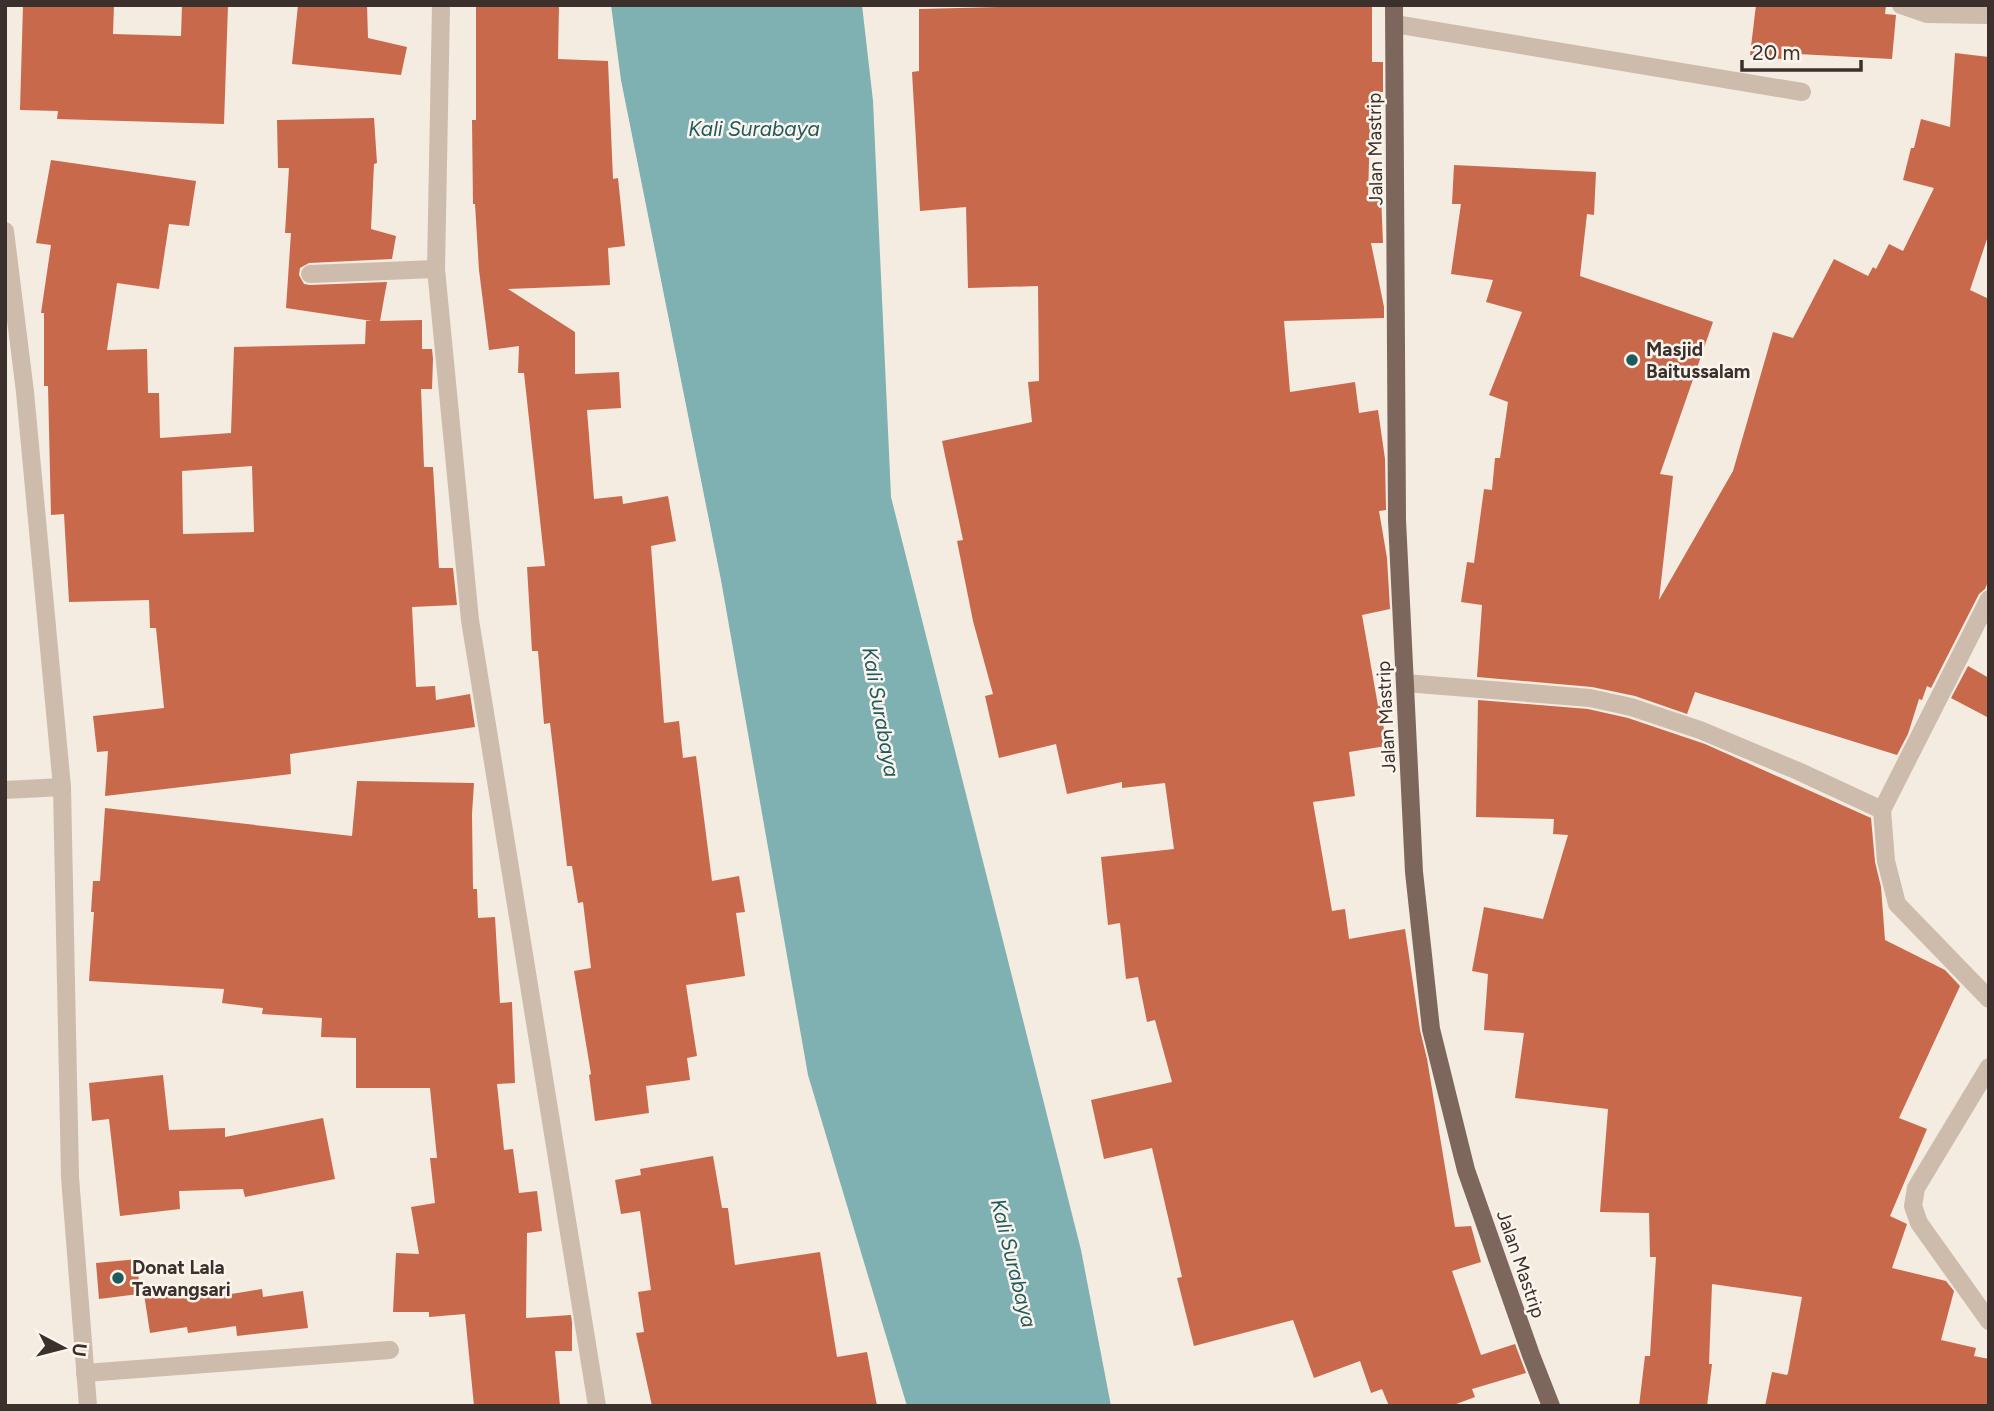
<svg xmlns="http://www.w3.org/2000/svg" width="1994" height="1411" viewBox="0 0 1994 1411" font-family="Figtree,sans-serif">
  <style>
    .water { fill: #7fb0b2 }
    .building { fill: #c8694b; fill-rule: evenodd }
    .lines { fill: none; stroke-linecap: round; stroke-linejoin: round }
    .lane { stroke: #cdbbac; stroke-width: 18 }
    .street { stroke: #cdbbac; stroke-width: 18 }
    .primary { stroke: #7d675c; stroke-width: 18 }
    .poi-dot { fill: #1f5a5e; stroke: #fbf5ee; stroke-width: 2.5 }
    .labels { text-anchor: middle; dominant-baseline: central; stroke-width: 5; stroke-linejoin: round; paint-order: stroke }
    .street-label { font-size: 19px; fill: #3b302b; stroke: #fbf5ee }
    .poi-label { font-size: 19px; font-weight: bold; fill: #3b302b; stroke: #fbf5ee; text-anchor: start }
    .water-label { font-size: 21px; font-style: italic; fill: #1f5a5e; stroke: #fbf5ee }
  </style>
  <rect width="100%" height="100%" fill="#f4ebe1"/>
  <path class="water" d="M 611,5 L 862,5 L 873,101 L 891,497 L 1081,1250 L 1111,1406 L 907,1406 L 808,1075 L 721,580 L 621,80 Z"/>
  <g class="building">
    <path d="M 23,5 L 114,5 L 113,34 L 181,36 L 182,5 L 228,5 L 224,124 L 57,119 L 58,111 L 20,110 Z"/>
    <path d="M 298,5 L 367,5 L 368,38 L 407,47 L 401,75 L 292,64 Z"/>
    <path d="M 476,5 L 559,5 L 558,59 L 608,61 L 613,179 L 618,178 L 625,246 L 608,248 L 610,285 L 508,289 L 575,332 L 575,374 L 619,372 L 621,408 L 587,410 L 594,499 L 622,496 L 623,504 L 668,496 L 676,541 L 651,546 L 664,723 L 679,721 L 683,758 L 696,756 L 712,881 L 739,876 L 745,912 L 736,913 L 745,976 L 686,985 L 697,1056 L 687,1058 L 690,1080 L 646,1086 L 649,1113 L 595,1121 L 589,1075 L 591,1074 L 574,971 L 591,968 L 583,902 L 578,903 L 572,866 L 567,866 L 550,723 L 544,724 L 538,651 L 532,651 L 527,567 L 545,566 L 524,373 L 518,373 L 519,346 L 489,350 L 479,270 L 475,204 L 473,204 L 472,120 L 476,120 Z"/>
    <path d="M 1071,5 L 1342,7 L 1342,5 L 1372,5 L 1372,62 L 1383,62 L 1383,92 L 1371,92 L 1368,196 L 1381,195 L 1383,243 L 1371,243 L 1384,307 L 1384,318 L 1284,321 L 1290,392 L 1355,382 L 1359,413 L 1378,410 L 1385,459 L 1386,510 L 1379,511 L 1387,558 L 1390,609 L 1362,615 L 1378,706 L 1381,706 L 1386,746 L 1349,752 L 1355,796 L 1313,802 L 1332,911 L 1345,909 L 1349,939 L 1405,929 L 1420,1030 L 1427,1059 L 1455,1227 L 1471,1226 L 1481,1262 L 1452,1271 L 1481,1355 L 1515,1344 L 1526,1373 L 1472,1389 L 1475,1397 L 1451,1406 L 1389,1406 L 1382,1389 L 1371,1393 L 1360,1361 L 1314,1378 L 1293,1320 L 1194,1346 L 1177,1278 L 1182,1277 L 1152,1148 L 1104,1159 L 1091,1100 L 1172,1082 L 1155,1020 L 1147,1022 L 1138,977 L 1126,979 L 1120,923 L 1108,925 L 1101,857 L 1174,849 L 1165,783 L 1122,788 L 1122,782 L 1067,794 L 1056,744 L 999,758 L 985,696 L 993,694 L 973,621 L 957,541 L 963,540 L 942,441 L 1032,422 L 1028,382 L 1039,381 L 1038,286 L 968,288 L 966,207 L 920,211 L 912,72 L 919,71 L 919,9 Z"/>
    <path d="M 1756,5 L 1886,5 L 1885,14 L 1896,15 L 1892,59 L 1798,54 L 1797,61 L 1750,55 Z"/>
    <path d="M 1955,53 L 1989,57 L 1989,233 L 1970,290 L 1989,299 L 1989,579 L 1985,589 L 1979,594 L 1931,688 L 1927,686 L 1922,700 L 1919,699 L 1908,734 L 1897,755 L 1695,692 L 1687,714 L 1635,696 L 1592,687 L 1477,677 L 1482,605 L 1461,602 L 1467,562 L 1474,563 L 1484,489 L 1492,490 L 1495,458 L 1500,458 L 1508,402 L 1489,395 L 1522,312 L 1486,302 L 1493,280 L 1451,274 L 1461,204 L 1452,204 L 1454,165 L 1596,172 L 1594,215 L 1587,214 L 1580,276 L 1713,322 L 1660,474 L 1673,476 L 1659,600 L 1733,471 L 1773,332 L 1793,338 L 1834,259 L 1868,276 L 1873,267 L 1876,269 L 1889,244 L 1903,251 L 1934,188 L 1903,180 L 1911,148 L 1914,148 L 1921,119 L 1950,127 Z"/>
    <path d="M 374,118 L 377,163 L 374,164 L 371,229 L 396,236 L 392,259 L 309,263 L 300,268 L 299,275 L 304,284 L 310,285 L 387,282 L 380,321 L 422,320 L 422,349 L 432,349 L 433,359 L 432,389 L 421,389 L 424,467 L 433,467 L 439,568 L 453,568 L 457,605 L 412,607 L 416,687 L 435,686 L 436,700 L 470,694 L 475,727 L 290,754 L 291,774 L 105,796 L 108,751 L 97,752 L 93,716 L 164,708 L 156,628 L 150,628 L 149,600 L 69,602 L 64,514 L 51,515 L 48,386 L 44,386 L 44,313 L 41,313 L 51,245 L 36,243 L 51,160 L 196,181 L 189,226 L 169,224 L 159,289 L 117,283 L 107,350 L 147,349 L 148,393 L 159,393 L 160,438 L 231,433 L 234,347 L 365,344 L 366,321 L 372,321 L 286,308 L 291,233 L 285,233 L 289,168 L 278,168 L 277,120 ZM 252,466 L 254,532 L 183,534 L 182,471 Z"/>
    <path d="M 1968,666 L 1989,678 L 1989,718 L 1951,698 Z"/>
    <path d="M 1478,700 L 1588,709 L 1628,718 L 1705,744 L 1871,818 L 1875,862 L 1881,887 L 1885,940 L 1945,970 L 1960,986 L 1899,1118 L 1927,1129 L 1890,1216 L 1907,1224 L 1892,1268 L 1946,1281 L 1954,1291 L 1941,1340 L 1976,1348 L 1974,1356 L 1989,1359 L 1989,1406 L 1765,1406 L 1772,1372 L 1787,1375 L 1788,1373 L 1802,1297 L 1712,1284 L 1709,1364 L 1712,1364 L 1707,1406 L 1639,1406 L 1645,1356 L 1650,1356 L 1656,1257 L 1650,1257 L 1649,1213 L 1600,1212 L 1608,1109 L 1515,1098 L 1524,1033 L 1484,1030 L 1488,974 L 1472,971 L 1484,907 L 1543,919 L 1568,835 L 1553,834 L 1554,819 L 1476,817 Z"/>
    <path d="M 357,781 L 474,783 L 472,814 L 473,889 L 477,889 L 478,918 L 495,917 L 500,1003 L 512,1002 L 515,1083 L 497,1084 L 504,1150 L 513,1149 L 519,1193 L 537,1191 L 542,1231 L 527,1233 L 526,1318 L 571,1315 L 572,1323 L 572,1351 L 555,1351 L 560,1406 L 474,1406 L 465,1314 L 429,1317 L 429,1312 L 393,1312 L 396,1253 L 419,1254 L 411,1207 L 435,1203 L 430,1158 L 437,1158 L 430,1088 L 356,1088 L 356,1038 L 321,1037 L 322,1018 L 262,1014 L 263,1008 L 222,1003 L 224,989 L 89,981 L 94,912 L 91,912 L 93,881 L 100,881 L 105,808 L 352,836 Z"/>
    <path d="M 163,1075 L 169,1130 L 225,1128 L 225,1137 L 323,1118 L 335,1179 L 245,1197 L 243,1189 L 179,1191 L 180,1209 L 120,1216 L 109,1119 L 92,1121 L 89,1083 Z"/>
    <path d="M 713,1156 L 722,1208 L 728,1208 L 735,1265 L 820,1252 L 837,1357 L 867,1352 L 877,1406 L 652,1406 L 636,1333 L 644,1332 L 638,1292 L 651,1290 L 640,1211 L 621,1214 L 615,1180 L 641,1175 L 640,1169 Z"/>
    <path d="M 138,1259 L 139,1294 L 99,1299 L 96,1263 Z"/>
    <path d="M 224,1284 L 225,1295 L 262,1289 L 263,1297 L 303,1291 L 308,1328 L 237,1336 L 236,1326 L 188,1333 L 187,1327 L 150,1333 L 144,1294 Z"/>
  </g>
  <g class="lines">
    <path class="lane" d="M 1395,24 L 1802,92"/>
    <g class="street">
      <path d="M 441,5 L 436,269 L 470,620 L 597,1406"/>
      <path d="M 1901,5 L 1927,14 L 1989,15"/>
      <path d="M 5,231 L 25,392 L 62,787 L 70,1177 L 88,1406"/>
      <path d="M 310,274 L 436,269"/>
      <path d="M 1989,599 L 1882,810 L 1886,861 L 1897,904 L 1989,999"/>
      <path d="M 1405,683 L 1590,698 L 1631,707 L 1700,730 L 1798,771 L 1882,810"/>
      <path d="M 5,790 L 62,787"/>
      <path d="M 1989,1067 L 1916,1188 L 1913,1206 L 1919,1223 L 1989,1321"/>
      <path d="M 85,1373 L 390,1350"/>
    </g>
    <path class="primary" d="M 1394,5 L 1397,520 L 1414,872 L 1431,1029 L 1466,1170 L 1531,1355 L 1551,1406"/>
  </g>
  <g class="poi-dot">
    <circle cx="1632" cy="360" r="7"/>
    <circle cx="118" cy="1278" r="7"/>
  </g>
  <g class="labels">
    <g class="street-label">
      <text transform="translate(1375 149) rotate(-91)">Jalan Mastrip</text>
      <text transform="translate(1386 717) rotate(-93)">Jalan Mastrip</text>
      <text transform="translate(1521 1264) rotate(71)">Jalan Mastrip</text>
    </g>
    <g class="poi-label">
      <text x="1646" y="349">Masjid<tspan x="1646" dy="22">Baitussalam</tspan></text>
      <text x="132" y="1267">Donat Lala<tspan x="132" dy="22">Tawangsari</tspan></text>
    </g>
    <g class="water-label">
      <text x="754" y="128">Kali Surabaya</text>
      <text transform="translate(881 712) rotate(80)">Kali Surabaya</text>
      <text transform="translate(1014 1263) rotate(76)">Kali Surabaya</text>
    </g>
  </g>
  <rect width="1994" height="1411" fill="none" stroke="#3b302b" stroke-width="14"/>
  <g transform="translate(63 1348) rotate(97)" stroke="#fbf5ee" stroke-width="5" paint-order="stroke">
  <path d="M0-5L12 26L0 18L-12 26Z" fill="#3b302b"/>
  <text y="-10" font-size="19" font-weight="bold" text-anchor="middle" fill="#3b302b">U</text>
  </g>
  <path d="M1742 60v10h119v-10" fill="none" stroke="#3b302b" stroke-width="3.5"/>
  <text x="1752" y="60" font-size="21" fill="#3b302b" stroke="#fbf5ee" stroke-width="5" paint-order="stroke">20 m</text>
</svg>
